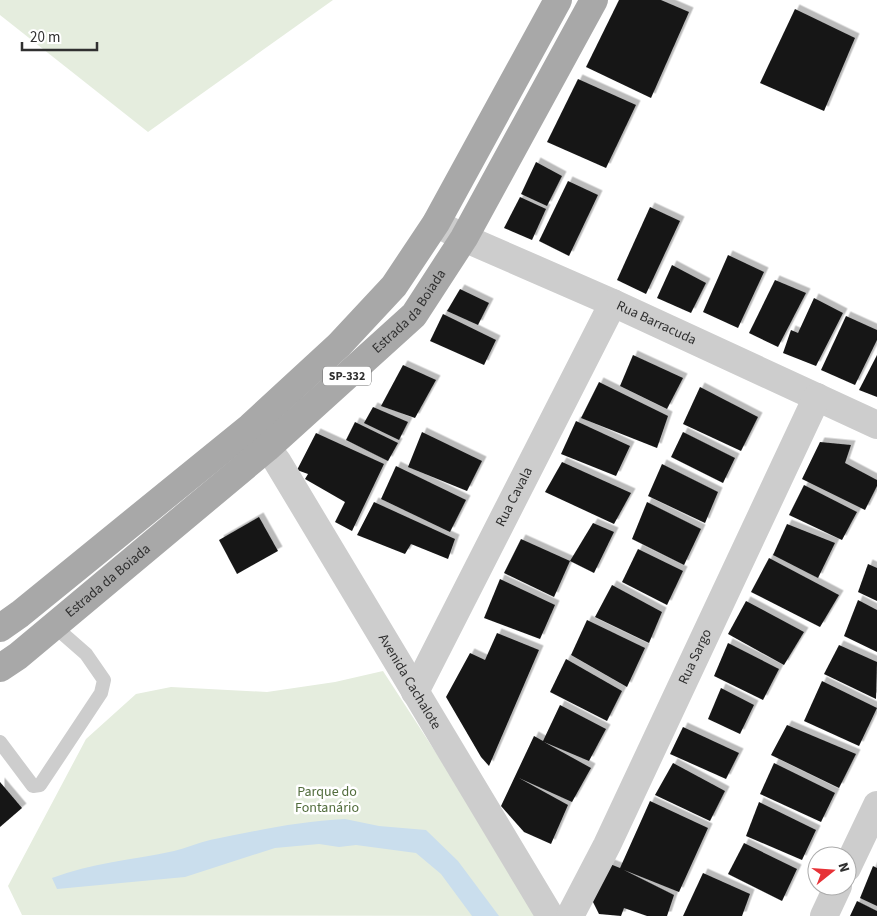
<svg xmlns="http://www.w3.org/2000/svg" width="877" height="916" viewBox="0 0 877 916" font-family="'Source Sans 3',sans-serif">
  <style>
    .green { fill: #e5edde }
    .water { fill: #cadeed }
    .building { fill: #171717; filter: url(#shadow) }
    .lines { fill: none; stroke-linecap: round; stroke-linejoin: round }
    .service { stroke: #cdcdcd; stroke-width: 14 }
    .minor { stroke: #cdcdcd; stroke-width: 28 }
    .primary { stroke: #a8a8a8; stroke-width: 28 }
    .labels { text-anchor: middle; dominant-baseline: central; stroke-width: 5; stroke-linejoin: round; paint-order: stroke }
    .shield { fill: #fff; stroke: #6e6e6e; stroke-width: 1 }
    .shield-label { font-size: 12px; font-weight: bold; fill: #303030 }
    .street-label { font-size: 14px; fill: #303030; stroke: #fff }
    .park-label { font-size: 14px; fill: #516c3c; stroke: #fff }
  </style>
  <defs>
    <filter id="shadow"><feDropShadow dx="4.5" dy="-4.5" stdDeviation="0" flood-color="#0004"/></filter>
  </defs>
  <rect width="100%" height="100%" fill="#fff"/>
  <g class="green">
    <path d="M 0,0 L 333,0 L 148,132 L 0,15 Z"/>
    <path d="M 383,671 L 442,762 L 535,916 L 22,915 L 8,886 L 86,739 L 136,694 L 171,687 L 267,692 L 335,682 Z"/>
  </g>
  <path class="water" d="M 345,819 L 379,826 L 426,830 L 458,861 L 499,916 L 472,916 L 441,874 L 416,853 L 356,845 L 339,847 L 319,844 L 275,848 L 185,877 L 57,889 L 52,878 C 91,863 132,860 174,851 C 186,848 198,843 210,840 C 255,831 299,821 345,819 Z"/>
  <g class="building">
    <path d="M 619,0 L 661,0 L 689,12 L 651,98 L 586,67 Z"/>
    <path d="M 795,9 L 855,38 L 824,111 L 760,83 Z"/>
    <path d="M 578,79 L 636,105 L 606,168 L 547,142 Z"/>
    <path d="M 536,162 L 562,176 L 547,206 L 521,194 Z"/>
    <path d="M 568,181 L 598,195 L 569,256 L 539,241 Z"/>
    <path d="M 520,197 L 546,209 L 532,240 L 504,228 Z"/>
    <path d="M 650,207 L 680,221 L 646,294 L 617,280 Z"/>
    <path d="M 728,255 L 764,272 L 738,328 L 703,312 Z"/>
    <path d="M 672,265 L 706,283 L 691,313 L 657,298 Z"/>
    <path d="M 775,280 L 806,293 L 778,347 L 749,333 Z"/>
    <path d="M 460,289 L 489,303 L 478,325 L 447,311 Z"/>
    <path d="M 814,298 L 843,313 L 816,366 L 783,353 L 791,330 L 798,333 Z"/>
    <path d="M 443,314 L 496,340 L 484,365 L 430,341 Z"/>
    <path d="M 846,316 L 877,330 L 877,340 L 855,385 L 821,370 Z"/>
    <path d="M 633,355 L 683,378 L 667,409 L 620,386 Z"/>
    <path d="M 877,355 L 877,397 L 859,390 Z"/>
    <path d="M 403,365 L 436,380 L 415,418 L 381,406 Z"/>
    <path d="M 599,382 L 668,416 L 657,448 L 581,418 Z"/>
    <path d="M 700,387 L 758,417 L 741,451 L 683,424 Z"/>
    <path d="M 373,407 L 408,422 L 399,440 L 364,423 Z"/>
    <path d="M 576,421 L 630,446 L 616,476 L 561,454 Z"/>
    <path d="M 355,422 L 398,443 L 388,461 L 346,440 Z"/>
    <path d="M 422,432 L 482,461 L 467,491 L 408,467 Z"/>
    <path d="M 683,432 L 735,458 L 723,483 L 671,457 Z"/>
    <path d="M 316,433 L 384,464 L 352,531 L 335,522 L 345,502 L 305,479 L 308,474 L 297,470 Z"/>
    <path d="M 820,442 L 851,445 L 845,463 L 877,480 L 877,486 L 865,510 L 802,479 Z"/>
    <path d="M 562,462 L 631,493 L 614,524 L 545,492 Z"/>
    <path d="M 662,464 L 718,492 L 705,523 L 648,496 Z"/>
    <path d="M 396,466 L 466,500 L 450,532 L 381,499 Z"/>
    <path d="M 804,485 L 857,512 L 842,540 L 789,515 Z"/>
    <path d="M 374,502 L 455,539 L 448,559 L 411,544 L 405,554 L 357,535 Z"/>
    <path d="M 647,502 L 701,529 L 684,565 L 632,539 Z"/>
    <path d="M 259,517 L 278,551 L 237,574 L 219,540 Z"/>
    <path d="M 593,523 L 614,532 L 594,573 L 570,561 Z"/>
    <path d="M 787,524 L 835,543 L 818,578 L 773,555 Z"/>
    <path d="M 521,539 L 570,561 L 554,597 L 504,573 Z"/>
    <path d="M 638,549 L 683,571 L 667,605 L 622,582 Z"/>
    <path d="M 769,558 L 839,595 L 820,627 L 751,592 Z"/>
    <path d="M 868,564 L 877,568 L 877,601 L 858,592 Z"/>
    <path d="M 500,579 L 555,605 L 540,639 L 484,618 Z"/>
    <path d="M 612,585 L 662,612 L 649,643 L 595,617 Z"/>
    <path d="M 858,600 L 877,610 L 877,652 L 844,636 Z"/>
    <path d="M 746,601 L 804,632 L 784,665 L 728,634 Z"/>
    <path d="M 587,620 L 645,648 L 627,687 L 571,655 Z"/>
    <path d="M 497,633 L 539,650 L 489,766 L 481,757 L 446,697 L 470,653 L 485,660 Z"/>
    <path d="M 728,643 L 779,669 L 763,700 L 714,676 Z"/>
    <path d="M 839,645 L 877,662 L 876,699 L 824,674 Z"/>
    <path d="M 566,659 L 622,691 L 607,721 L 550,692 Z"/>
    <path d="M 822,681 L 877,708 L 859,746 L 804,721 Z"/>
    <path d="M 721,688 L 754,705 L 740,734 L 708,719 Z"/>
    <path d="M 560,705 L 606,729 L 589,761 L 544,742 L 591,768 L 572,802 L 519,778 L 568,805 L 551,844 L 524,832 L 501,806 L 534,736 L 543,741 Z"/>
    <path d="M 787,725 L 856,754 L 839,788 L 771,755 Z"/>
    <path d="M 683,727 L 739,753 L 726,779 L 670,754 Z"/>
    <path d="M 673,763 L 725,791 L 710,821 L 655,795 Z"/>
    <path d="M 774,763 L 835,793 L 821,822 L 760,794 Z"/>
    <path d="M 0,782 L 22,808 L 0,827 Z"/>
    <path d="M 650,801 L 708,828 L 679,892 L 624,870 L 674,895 L 667,916 L 647,916 L 624,908 L 621,916 L 599,914 L 592,900 L 610,864 L 620,868 Z"/>
    <path d="M 759,802 L 816,830 L 802,860 L 746,836 Z"/>
    <path d="M 744,843 L 797,869 L 782,901 L 728,874 Z"/>
    <path d="M 873,866 L 877,868 L 877,906 L 860,898 Z"/>
    <path d="M 703,873 L 750,894 L 742,916 L 683,916 Z"/>
    <path d="M 857,901 L 877,911 L 877,916 L 850,916 Z"/>
  </g>
  <g class="lines">
    <path class="service" d="M 0,742 L 33,786 L 40,785 L 101,693 L 104,680 L 86,654 L 54,626"/>
    <g class="minor">
      <path id="s1" d="M 436,223 L 464,238 L 613,303 L 877,425"/>
      <path id="s2" d="M 252,429 L 277,461 L 550,916"/>
      <path id="s3" d="M 415,692 L 613,303"/>
      <path d="M 847,868 L 877,805"/>
      <path id="s4" d="M 570,916 L 607,845 L 817,397"/>
      <path d="M 824,916 L 838,886"/>
    </g>
    <g class="primary">
      <path d="M 0,628 L 20,614 L 250,427 L 339,345 L 394,286 L 436,223 L 558,0"/>
      <path id="s5" d="M 0,668 L 18,656 L 267,448 L 414,315 L 464,238 L 594,0"/>
    </g>
  </g>
  <g class="labels">
    <rect class="shield" x="323" y="366.5" width="48" height="19" rx="4"/>
    <g class="shield-label">
      <text x="347" y="376">SP-332</text>
    </g>
    <g class="street-label">
      <text stroke="none"><textPath href="#s5" startOffset="544">Estrada da Boiada</textPath></text>
      <text stroke="none"><textPath href="#s1" startOffset="242">Rua Barracuda</textPath></text>
      <text stroke="none"><textPath href="#s3" startOffset="219">Rua Cavala</textPath></text>
      <text stroke="none"><textPath href="#s5" startOffset="139">Estrada da Boiada</textPath></text>
      <text stroke="none"><textPath href="#s4" startOffset="288">Rua Sargo</textPath></text>
      <text stroke="none"><textPath href="#s2" startOffset="298">Avenida Cachalote</textPath></text>
    </g>
    <g class="park-label">
      <text x="327" y="792">Parque do<tspan x="327" dy="16">Fontanário</tspan></text>
    </g>
  </g>
  <g transform="translate(832 871) rotate(73)"><circle r="24" fill="#ffffff" stroke="#acacac"/>
  <path d="M0-4L9 19L0 12L-9 19Z" fill="#e73237"/>
  <text y="-8" font-size="14" font-weight="bold" text-anchor="middle" fill="#303030">N</text>
  </g>
  <path d="M22 42v8h75v-8" fill="none" stroke="#303030" stroke-width="2.5"/>
  <text x="30" y="42" font-size="15" fill="#303030" stroke="#ffffff" stroke-width="4" paint-order="stroke">20 m</text>
</svg>
